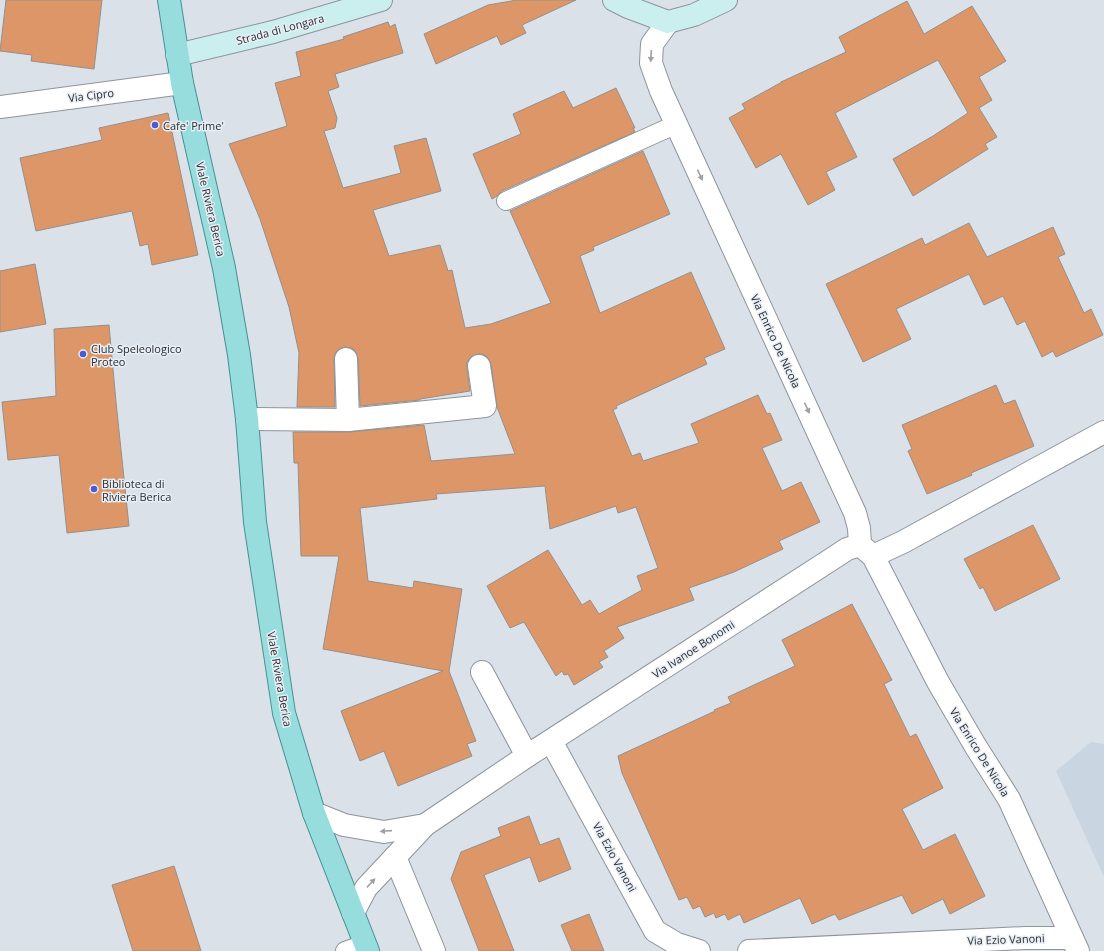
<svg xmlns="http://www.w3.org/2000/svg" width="1104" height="951" viewBox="0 0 1104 951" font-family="'Open Sans',sans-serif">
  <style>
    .built { fill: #cad5e2 }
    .building { fill: #dd9667; stroke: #978f8a }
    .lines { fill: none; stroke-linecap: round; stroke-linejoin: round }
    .lane-casing { stroke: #8e949b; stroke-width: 20 }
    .street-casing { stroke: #8e949b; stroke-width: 24 }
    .secondary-casing { stroke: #8e949b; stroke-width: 24 }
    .primary-casing { stroke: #449192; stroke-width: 24 }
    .lane { stroke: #fff; stroke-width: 18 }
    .street { stroke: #fff; stroke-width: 22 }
    .secondary { stroke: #cbeeee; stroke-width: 22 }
    .primary { stroke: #97dddd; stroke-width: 22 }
    .oneway { fill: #a0a0a2 }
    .poi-dot { fill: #4d5ad0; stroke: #e8eef6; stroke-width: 1.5 }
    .labels { text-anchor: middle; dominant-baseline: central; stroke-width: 3; stroke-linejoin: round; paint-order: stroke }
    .street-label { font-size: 11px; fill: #2b2d30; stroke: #e8eef6 }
    .poi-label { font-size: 11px; fill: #2b2d30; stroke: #e8eef6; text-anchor: start }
  </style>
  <rect width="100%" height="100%" fill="#dbe1e9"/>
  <path class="built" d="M 1091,742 L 1104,744 L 1104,877 L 1056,771 Z"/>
  <g class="building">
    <path d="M 6,0 L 102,0 L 94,69 L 31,61 L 32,55 L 0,51 Z"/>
    <path d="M 517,0 L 576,0 L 522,25 L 526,33 L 501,45 L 497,36 L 436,64 L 424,34 L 488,5 Z"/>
    <path d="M 907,1 L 924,34 L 972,6 L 1006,61 L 979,77 L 992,100 L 979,108 L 997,137 L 985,144 L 988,149 L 913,196 L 893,159 L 933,136 L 968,113 L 938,60 L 835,113 L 857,157 L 826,172 L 835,190 L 808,205 L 781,154 L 756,168 L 729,118 L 745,109 L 742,104 L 782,82 L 781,82 L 846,52 L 839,37 Z"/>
    <path d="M 388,22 L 390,27 L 395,24 L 403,53 L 335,74 L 339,87 L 328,91 L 337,118 L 335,128 L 324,131 L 343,188 L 401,173 L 394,146 L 426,138 L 441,191 L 373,210 L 389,256 L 440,245 L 448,271 L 452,270 L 465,328 L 491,324 L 551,303 L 510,211 L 643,151 L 670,214 L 593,247 L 594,250 L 580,256 L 600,313 L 691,272 L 725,349 L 704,358 L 707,364 L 616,406 L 617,408 L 613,410 L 632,456 L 640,453 L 643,461 L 699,443 L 691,424 L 758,395 L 767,414 L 770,413 L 782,440 L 762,448 L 782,491 L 801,482 L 820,522 L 779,541 L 783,549 L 734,572 L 689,588 L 694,600 L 617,627 L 624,638 L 604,651 L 608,657 L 599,662 L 603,667 L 574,685 L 568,674 L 564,675 L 562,671 L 556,676 L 524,622 L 510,628 L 487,586 L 548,550 L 582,605 L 590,600 L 599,614 L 642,590 L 637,576 L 658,568 L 636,507 L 618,513 L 616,506 L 550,529 L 545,486 L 436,494 L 437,499 L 360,508 L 368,581 L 413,588 L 414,581 L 462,589 L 449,671 L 476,741 L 467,744 L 472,756 L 398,786 L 384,751 L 360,761 L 341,711 L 443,671 L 323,649 L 339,556 L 301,556 L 298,463 L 294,463 L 293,432 L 349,432 L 424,425 L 431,461 L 515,454 L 497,407 L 491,364 L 488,358 L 483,354 L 478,354 L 472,356 L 467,362 L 467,368 L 470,391 L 420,399 L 420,400 L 360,406 L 358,358 L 356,352 L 352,348 L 345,347 L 339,349 L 335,353 L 334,359 L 335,407 L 297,407 L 299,353 L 289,307 L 260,219 L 229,144 L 287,126 L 275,83 L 301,76 L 296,52 L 344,39 L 343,37 Z"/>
    <path d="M 616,88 L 635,128 L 633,128 L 635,132 L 502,191 L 497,196 L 492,199 L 473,154 L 521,134 L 513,114 L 564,91 L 573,108 Z"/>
    <path d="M 168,113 L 198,255 L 152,265 L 148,244 L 140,246 L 132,211 L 36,231 L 20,158 L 102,140 L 99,128 Z"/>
    <path d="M 969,223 L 987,257 L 1053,227 L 1065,254 L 1058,257 L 1084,313 L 1091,309 L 1103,335 L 1056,357 L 1053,351 L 1042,357 L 1025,321 L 1017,325 L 1003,296 L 984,305 L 969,274 L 896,309 L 911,339 L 863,362 L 826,284 L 922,238 L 925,245 Z"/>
    <path d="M 35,264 L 46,324 L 0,332 L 0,271 Z"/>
    <path d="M 109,325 L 116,402 L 129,526 L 67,533 L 59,455 L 8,460 L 2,402 L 56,396 L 54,329 Z"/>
    <path d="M 996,385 L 1004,404 L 1015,400 L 1034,446 L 971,473 L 972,475 L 927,494 L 908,451 L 912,449 L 902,425 Z"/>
    <path d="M 1033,525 L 1060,579 L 995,611 L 983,587 L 980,589 L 964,559 Z"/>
    <path d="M 852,604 L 892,680 L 884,684 L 910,737 L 916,734 L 943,788 L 902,809 L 923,850 L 955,834 L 985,896 L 950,914 L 943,899 L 912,914 L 902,895 L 839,920 L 835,914 L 812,924 L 800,898 L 744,923 L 740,914 L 728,920 L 725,914 L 716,918 L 714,913 L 705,917 L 700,906 L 693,909 L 687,897 L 679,900 L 622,773 L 618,756 L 715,711 L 714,710 L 731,703 L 728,697 L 795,666 L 782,640 Z"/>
    <path d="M 529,816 L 540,845 L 559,838 L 571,869 L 539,882 L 530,857 L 484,875 L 514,951 L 479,951 L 451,879 L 461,852 L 501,836 L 498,828 Z"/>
    <path d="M 174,866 L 201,951 L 133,951 L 112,885 Z"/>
    <path d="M 589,914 L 604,951 L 572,951 L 561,925 Z"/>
  </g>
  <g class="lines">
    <defs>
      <g id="lane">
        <path d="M 506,201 L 677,124"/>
        <path d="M 345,951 L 365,944"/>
      </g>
      <g id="street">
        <path d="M 668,22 L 652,44 L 651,63 L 661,91 L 855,513 L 859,528 L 860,545 L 873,556 L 938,682 L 976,747 L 1009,799 L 1078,951"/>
        <path d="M 0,107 L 182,83"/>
        <path d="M 346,359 L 348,420"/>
        <path d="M 247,419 L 348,420 L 485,406 L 479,366"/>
        <path d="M 873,556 L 903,542 L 1104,432"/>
        <path d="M 482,672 L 527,756"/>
        <path d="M 551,741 L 655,931 L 677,944 L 699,951"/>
        <path d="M 314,813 L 344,825 L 384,832 L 425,825"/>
        <path d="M 395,857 L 434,951"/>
        <path d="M 353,913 L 366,888 L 425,825 L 527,756 L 838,555 L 847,549 L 860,545"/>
        <path d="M 749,951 L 1025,938 L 1072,938"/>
      </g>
      <g id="secondary">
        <path d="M 614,0 L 628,7 L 668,22 L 694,15 L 726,0"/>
        <path d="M 177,55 L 273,32 L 381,0"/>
      </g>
      <path id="primary" d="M 169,0 L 182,83 L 224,268 L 239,355 L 247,419 L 255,522 L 284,713 L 314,813 L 368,951"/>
    </defs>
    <use href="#lane" class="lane-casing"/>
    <use href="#street" class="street-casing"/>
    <use href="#secondary" class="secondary-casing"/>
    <use href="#primary" class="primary-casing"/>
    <use href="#lane" class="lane"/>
    <use href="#street" class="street"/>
    <use href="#secondary" class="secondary"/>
    <use href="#primary" class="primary"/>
  </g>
  <defs><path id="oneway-solid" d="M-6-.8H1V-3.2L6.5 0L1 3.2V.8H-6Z"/></defs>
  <g class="oneway">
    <use href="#oneway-solid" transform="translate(651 56) rotate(93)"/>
    <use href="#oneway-solid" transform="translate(700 175) rotate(65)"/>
    <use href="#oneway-solid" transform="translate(807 408) rotate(65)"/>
    <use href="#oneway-solid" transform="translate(386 831) rotate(176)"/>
    <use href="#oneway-solid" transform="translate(371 883) rotate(-47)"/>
  </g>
  <g class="poi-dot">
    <circle cx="155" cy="125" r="4"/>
    <circle cx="83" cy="354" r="4"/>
    <circle cx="94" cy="489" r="4"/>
  </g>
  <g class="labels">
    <g class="street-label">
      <text transform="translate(280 29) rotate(-15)">Strada di Longara</text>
      <text transform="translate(91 95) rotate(-7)">Via Cipro</text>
      <text transform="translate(211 209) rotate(77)">Viale Riviera Berica</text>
      <text transform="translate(776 341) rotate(65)">Via Enrico De Nicola</text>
      <text transform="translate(693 649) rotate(-33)">Via Ivanoe Bonomi</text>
      <text transform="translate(280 679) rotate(80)">Viale Riviera Berica</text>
      <text transform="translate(980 752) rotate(58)">Via Enrico De Nicola</text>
      <text transform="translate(615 857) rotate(61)">Via Ezio Vanoni</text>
      <text transform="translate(1006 939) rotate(-2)">Via Ezio Vanoni</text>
    </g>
    <g class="poi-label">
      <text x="163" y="125">Cafe' Prime'</text>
      <text x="91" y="348">Club Speleologico<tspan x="91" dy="13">Proteo</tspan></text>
      <text x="102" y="483">Biblioteca di<tspan x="102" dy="13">Riviera Berica</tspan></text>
    </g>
  </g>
</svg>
